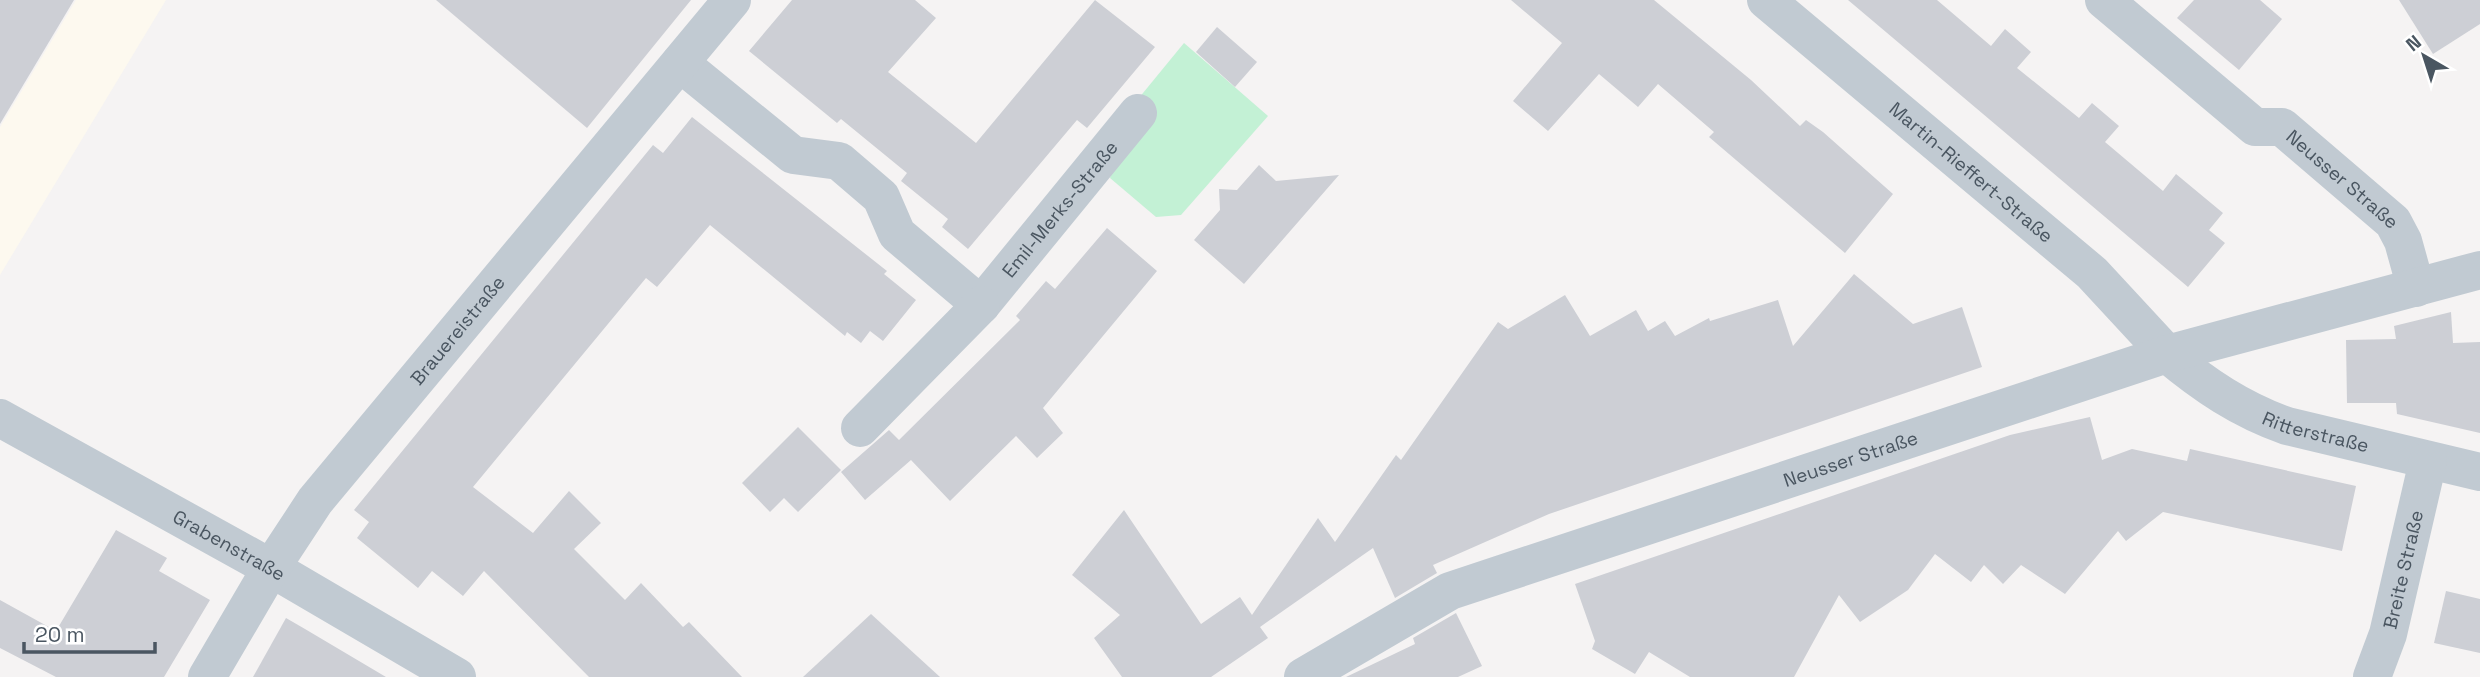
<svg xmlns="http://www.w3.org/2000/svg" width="2480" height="677" viewBox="0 0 2480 677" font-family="'Space Grotesk',sans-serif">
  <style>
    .commercial { fill: #fdf9ef }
    .green { fill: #c3f1d5 }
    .building { fill: #cdcfd5 }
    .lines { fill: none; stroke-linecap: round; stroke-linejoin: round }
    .minor { stroke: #c1cad2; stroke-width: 38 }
    .tertiary { stroke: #c1cad2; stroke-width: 38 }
    .labels { text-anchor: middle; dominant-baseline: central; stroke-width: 5; stroke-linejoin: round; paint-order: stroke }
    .street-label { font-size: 19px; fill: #4a5661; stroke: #fff }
  </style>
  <rect width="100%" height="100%" fill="#f5f3f3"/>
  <path class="commercial" d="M 76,0 L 166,0 L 0,275 L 0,127 Z"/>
  <path class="green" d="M 1184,43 L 1268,116 L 1181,215 L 1156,217 L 1110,178 L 1134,104 Z"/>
  <g class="building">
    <path d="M 0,0 L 74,0 L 0,124 Z"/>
    <path d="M 436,0 L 691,0 L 587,128 Z"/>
    <path d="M 792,0 L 915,0 L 936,18 L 888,72 L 976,143 L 1095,0 L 1155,47 L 1087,128 L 1077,120 L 968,249 L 942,227 L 948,219 L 901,181 L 907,173 L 841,119 L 837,123 L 749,51 Z"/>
    <path d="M 1511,0 L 1654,0 L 1751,80 L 1800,126 L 1806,120 L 1823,132 L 1893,194 L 1845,253 L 1709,137 L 1714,132 L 1658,84 L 1638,107 L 1599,74 L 1548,131 L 1513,101 L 1562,43 Z"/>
    <path d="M 1848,0 L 1937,0 L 1991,46 L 2005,29 L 2031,52 L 2017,68 L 2079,118 L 2092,103 L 2119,126 L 2105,142 L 2163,191 L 2176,174 L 2223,213 L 2209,230 L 2225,243 L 2188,287 Z"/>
    <path d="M 2194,0 L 2260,0 L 2282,19 L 2239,70 L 2177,18 Z"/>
    <path d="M 2399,0 L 2480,0 L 2480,24 L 2433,54 Z"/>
    <path d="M 1217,27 L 1257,62 L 1235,87 L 1196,52 Z"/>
    <path d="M 692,117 L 887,271 L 884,274 L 916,300 L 883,341 L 870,331 L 861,343 L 847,332 L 845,336 L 710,225 L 657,287 L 646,278 L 473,487 L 533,533 L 569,491 L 601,523 L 574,549 L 625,600 L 641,583 L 683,627 L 689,622 L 742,677 L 589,677 L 484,571 L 463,596 L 432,571 L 418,588 L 357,538 L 369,522 L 354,510 L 653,145 L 663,153 Z"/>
    <path d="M 1259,165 L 1276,181 L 1339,175 L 1244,284 L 1194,240 L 1220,210 L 1219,189 L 1237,190 Z"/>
    <path d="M 1107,228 L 1157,271 L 1043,408 L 1063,433 L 1037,458 L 1016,436 L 950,501 L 911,460 L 865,500 L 841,472 L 889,430 L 899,440 L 1020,320 L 1016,316 L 1046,281 L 1055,289 Z"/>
    <path d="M 1854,274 L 1913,324 L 1962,307 L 1982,367 L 1549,514 L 1433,565 L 1437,573 L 1395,598 L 1373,548 L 1260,627 L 1268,638 L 1211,677 L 1122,677 L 1094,638 L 1120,615 L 1072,575 L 1124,510 L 1201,624 L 1240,597 L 1252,615 L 1318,518 L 1335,542 L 1396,455 L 1401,460 L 1498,322 L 1508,329 L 1565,295 L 1590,336 L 1636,310 L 1648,331 L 1665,321 L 1675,336 L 1709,318 L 1710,321 L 1778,300 L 1793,346 Z"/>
    <path d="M 2451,312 L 2453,343 L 2480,342 L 2480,433 L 2397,414 L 2396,403 L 2347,403 L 2346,340 L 2396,339 L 2394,326 Z"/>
    <path d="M 2090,417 L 2102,460 L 2132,449 L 2187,461 L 2190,449 L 2356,486 L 2342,551 L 2163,512 L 2126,541 L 2118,531 L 2065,594 L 2021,565 L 2003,584 L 1984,565 L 1971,582 L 1935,554 L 1908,590 L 1860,622 L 1839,595 L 1794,677 L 1690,677 L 1649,652 L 1635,674 L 1592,649 L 1595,641 L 1575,584 L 2010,435 Z"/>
    <path d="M 798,427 L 841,470 L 798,512 L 784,498 L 770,512 L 742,483 Z"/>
    <path d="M 116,530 L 167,558 L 159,571 L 210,600 L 164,677 L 56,677 L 0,648 L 0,600 L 56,631 Z"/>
    <path d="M 2446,591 L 2480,599 L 2480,653 L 2434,643 Z"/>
    <path d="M 1456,613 L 1482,666 L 1458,677 L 1346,677 L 1415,644 L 1413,638 Z"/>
    <path d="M 871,614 L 940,677 L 803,677 Z"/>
    <path d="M 286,618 L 305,629 L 386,677 L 253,677 Z"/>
  </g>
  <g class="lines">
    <g class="minor">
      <path id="s1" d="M 2104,0 L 2255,127 L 2282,127 L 2393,222 L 2403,241 L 2416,288"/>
      <path id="s2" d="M 680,63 L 793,155 L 839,161 L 881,197 L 897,234 L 981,305 L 1138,113"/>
      <path id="s3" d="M 2167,354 C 2204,385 2241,410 2287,426 L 2480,472"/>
      <path id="s4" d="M 0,418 L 271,568 L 457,677"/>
      <path d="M 860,428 L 981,305"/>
      <path id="s5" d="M 207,677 L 271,568 L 315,501 L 732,0"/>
      <path id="s6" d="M 2372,677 L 2388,634 L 2428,461"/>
    </g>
    <g class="tertiary">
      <path id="s7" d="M 1766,0 L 2092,273 L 2167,354"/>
      <path id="s8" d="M 1303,677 L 1450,591 L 2167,354 L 2480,270"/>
    </g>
  </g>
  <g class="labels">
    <g class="street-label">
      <text stroke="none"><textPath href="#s7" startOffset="268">Martin-Rieffert-Straße</textPath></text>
      <text stroke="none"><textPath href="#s1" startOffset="304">Neusser Straße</textPath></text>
      <text stroke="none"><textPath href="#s2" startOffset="522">Emil-Merks-Straße</textPath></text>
      <text stroke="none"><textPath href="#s5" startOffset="429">Brauereistraße</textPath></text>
      <text stroke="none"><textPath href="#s3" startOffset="170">Ritterstraße</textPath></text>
      <text stroke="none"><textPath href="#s8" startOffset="592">Neusser Straße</textPath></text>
      <text stroke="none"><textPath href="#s4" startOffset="262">Grabenstraße</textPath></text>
      <text stroke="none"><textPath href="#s6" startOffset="112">Breite Straße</textPath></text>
    </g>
  </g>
  <g transform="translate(2424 56) rotate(321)" stroke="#ffffff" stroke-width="5" paint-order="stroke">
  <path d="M0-5L12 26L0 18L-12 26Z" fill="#4a5661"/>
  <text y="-10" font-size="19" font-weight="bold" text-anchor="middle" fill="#4a5661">N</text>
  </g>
  <path d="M24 642v10h131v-10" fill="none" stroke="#4a5661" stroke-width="3.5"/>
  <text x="35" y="642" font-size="21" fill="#4a5661" stroke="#ffffff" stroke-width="5" paint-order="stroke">20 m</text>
</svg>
